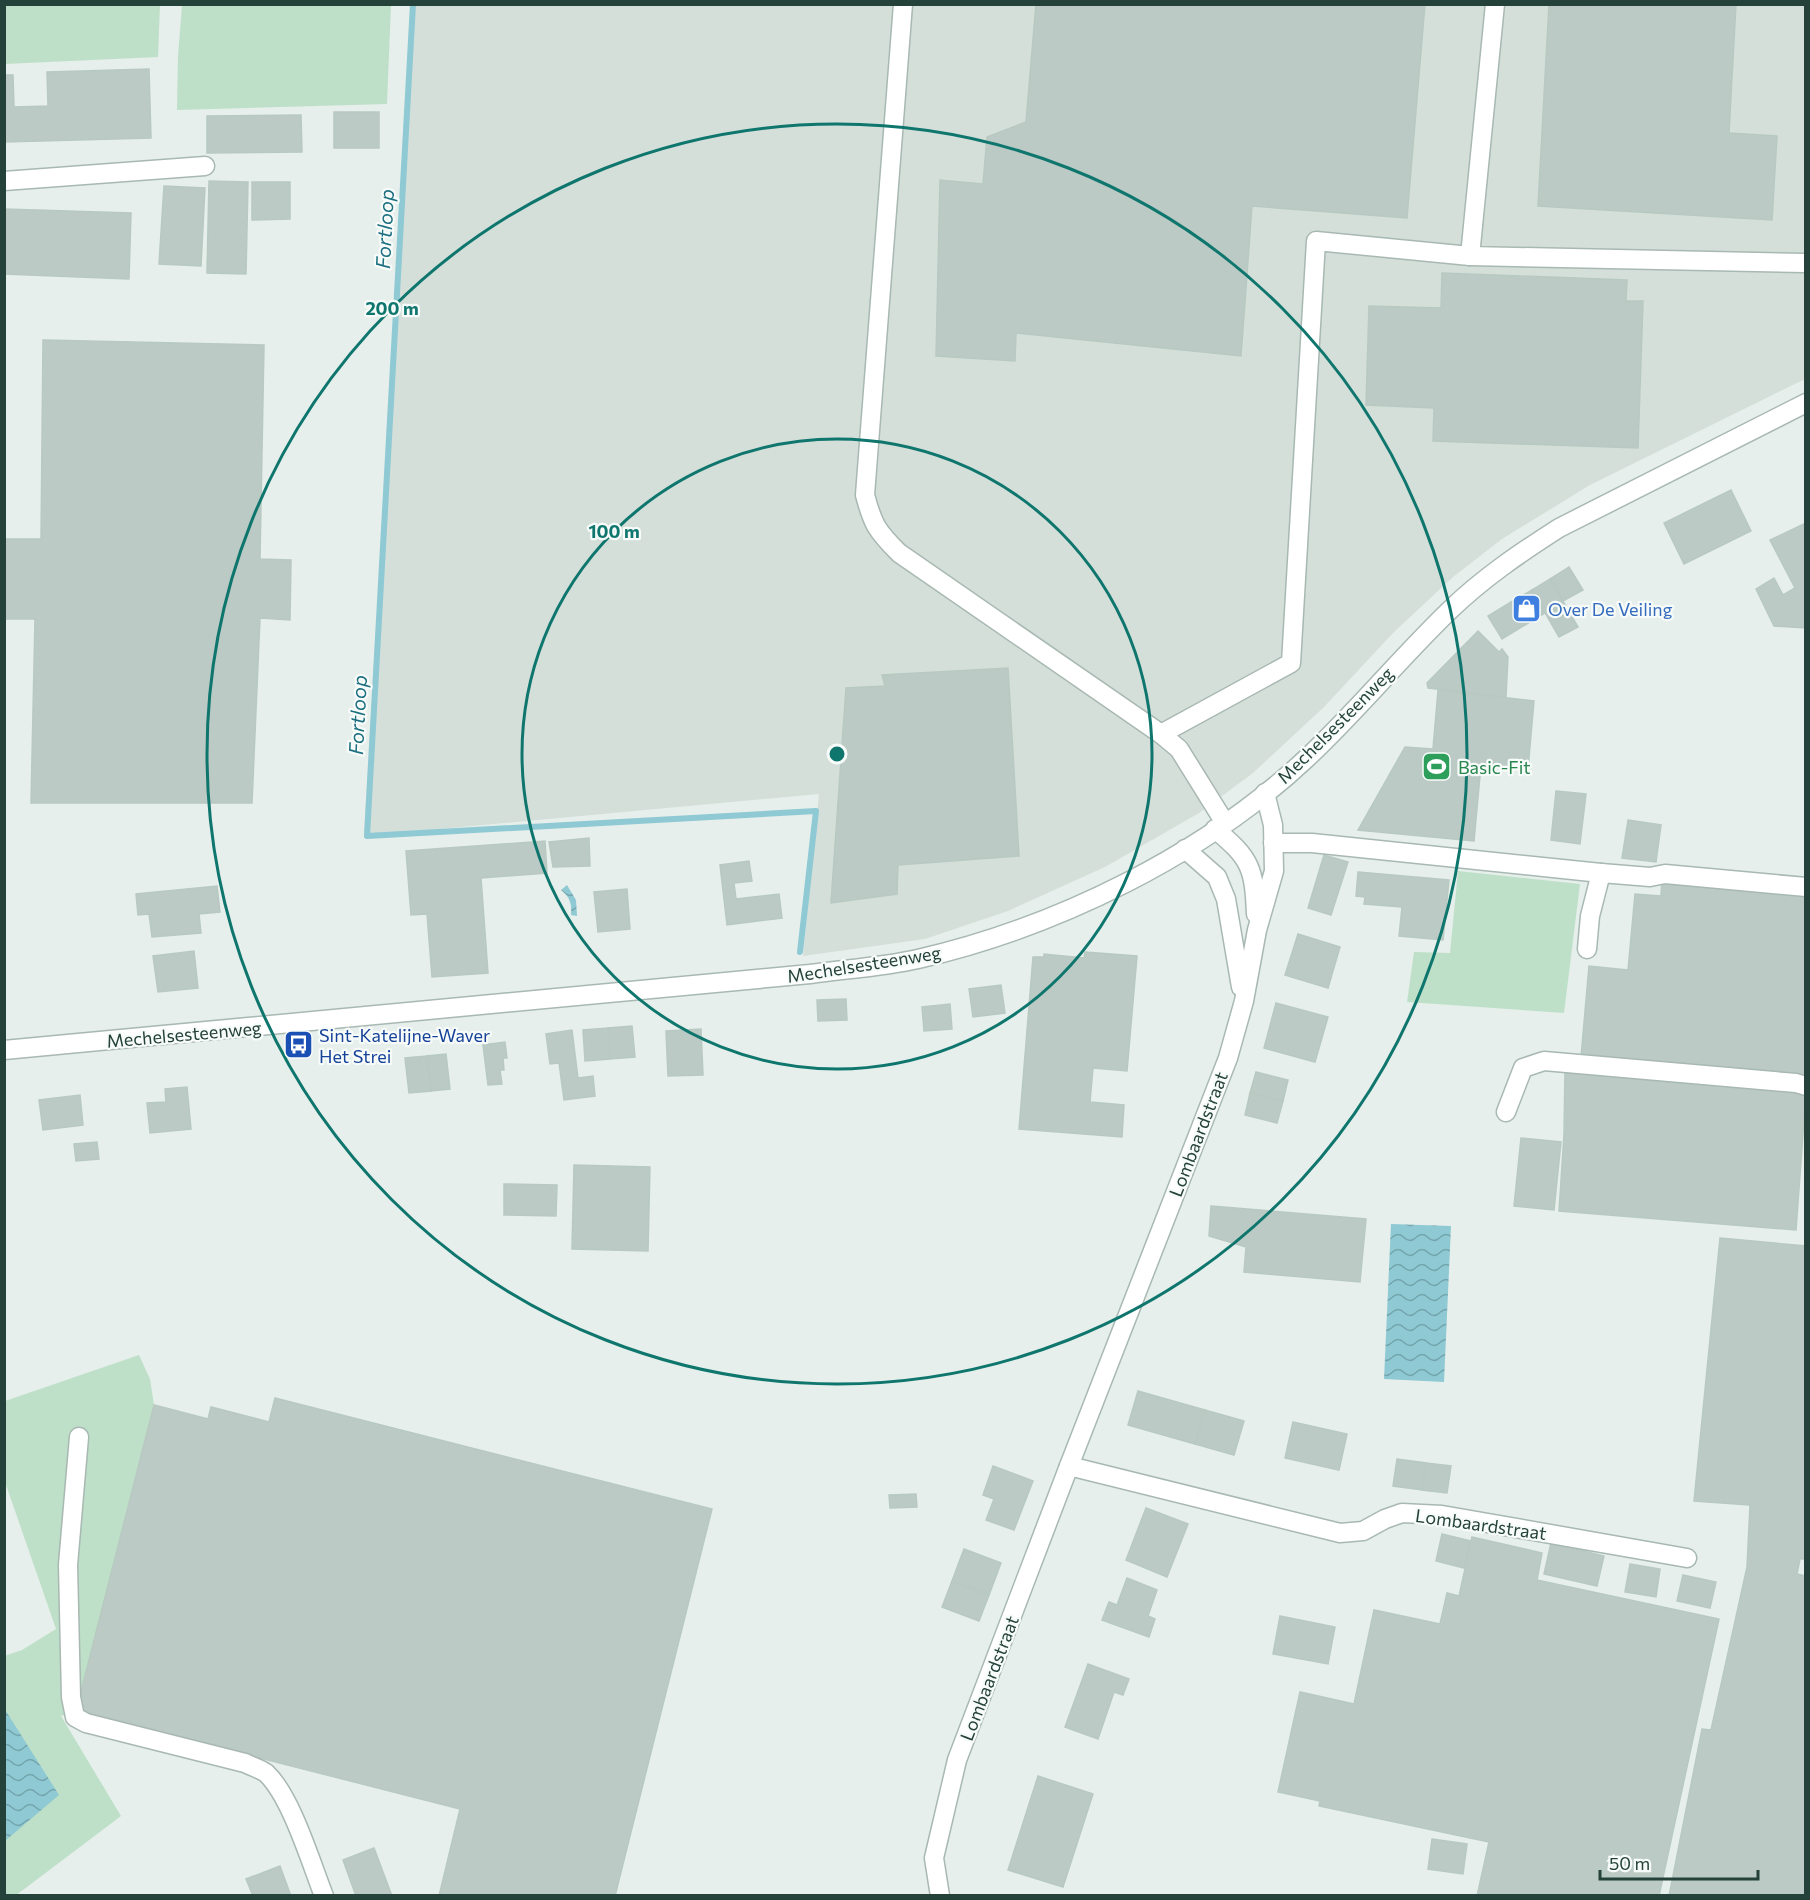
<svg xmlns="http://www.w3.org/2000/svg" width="1810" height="1900" viewBox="0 0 1810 1900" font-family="Commissioner,sans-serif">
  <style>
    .built { fill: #d4dfda }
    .grass { fill: #bfe0c8 }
    .water { fill: url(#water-waves) }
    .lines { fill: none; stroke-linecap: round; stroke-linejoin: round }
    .stream { stroke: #8ec9d4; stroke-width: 6 }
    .building { fill: #bbcac4; stroke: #b8c9c2; stroke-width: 1.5 }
    .minor-casing { stroke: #a8b8b2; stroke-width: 21 }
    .minor { stroke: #fff; stroke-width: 18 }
    .ring { fill: none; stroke: #0f766e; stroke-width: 3 }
    .labels { text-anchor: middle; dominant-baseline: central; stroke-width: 4.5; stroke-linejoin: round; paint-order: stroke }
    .shop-label { font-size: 18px; fill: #366cbe; stroke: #f7fbf9; text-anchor: start }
    .street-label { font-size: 18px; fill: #24423a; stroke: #f7fbf9 }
    .leisure-label { font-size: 18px; fill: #27864d; stroke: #f7fbf9; text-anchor: start }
    .transit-label { font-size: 18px; fill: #164399; stroke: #f7fbf9; text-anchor: start }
    .water-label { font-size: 20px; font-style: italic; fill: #1c6f80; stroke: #f7fbf9 }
    .centre { fill: #0f766e; stroke: #f7fbf9; stroke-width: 3 }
    .ring-label { font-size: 18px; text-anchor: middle; font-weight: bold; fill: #0f766e; stroke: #f7fbf9; stroke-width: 4.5; stroke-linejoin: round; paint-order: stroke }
  </style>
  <defs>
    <pattern id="water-waves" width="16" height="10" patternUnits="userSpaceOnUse" patternTransform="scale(1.5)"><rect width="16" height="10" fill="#8ec9d4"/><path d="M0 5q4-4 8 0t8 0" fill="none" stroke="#74a5ad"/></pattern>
  </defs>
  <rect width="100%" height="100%" fill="#e6efeb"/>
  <path class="built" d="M 412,5 L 1805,5 L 1805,379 L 1590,485 L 1502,539 L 1453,577 L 1394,632 L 1324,707 L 1253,773 L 1199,813 L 1105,867 L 1008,911 L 925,939 L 803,956 L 819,794 L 364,836 Z"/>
  <g class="grass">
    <path d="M 4,5 L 160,5 L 158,57 L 5,64 Z"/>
    <path d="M 182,5 L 391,5 L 387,104 L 177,110 L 178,56 Z"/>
    <path d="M 1458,871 L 1580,884 L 1564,1013 L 1407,1002 L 1414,952 L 1450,953 Z"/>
    <path d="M 139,1355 L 150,1379 L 154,1405 L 76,1711 L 61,1716 L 121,1816 L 15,1896 L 4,1895 L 4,1656 L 22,1650 L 56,1629 L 5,1482 L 5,1401 Z"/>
  </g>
  <g class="water">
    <path d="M 567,885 L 576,900 L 577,916 L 571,915 C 572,904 570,897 561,890 Z"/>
    <path d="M 1391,1224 L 1451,1226 L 1444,1382 L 1384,1379 Z"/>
    <path d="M 4,1708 L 59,1795 L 5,1841 L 4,1841 Z"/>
  </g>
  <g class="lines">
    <path class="stream" d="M 413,4 L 367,836 L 816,811 L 800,952"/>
  </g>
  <g class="building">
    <path d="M 1036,4 L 1425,4 L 1407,218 L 1252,206 L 1241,356 L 1016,333 L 1015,361 L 936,356 L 940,180 L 983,184 L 987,137 L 1026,122 Z"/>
    <path d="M 1549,4 L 1736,4 L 1729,133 L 1777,136 L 1772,220 L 1538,206 Z"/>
    <path d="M 149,69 L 151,138 L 4,142 L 4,75 L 13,75 L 14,107 L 48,106 L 47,72 Z"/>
    <rect x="334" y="112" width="45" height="36"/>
    <path d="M 301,115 L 302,152 L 207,153 L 207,116 Z"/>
    <path d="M 209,181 L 248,182 L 246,274 L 207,273 Z"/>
    <path d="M 252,182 L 290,182 L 290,219 L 252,220 Z"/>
    <path d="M 164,186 L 205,188 L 201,266 L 159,264 Z"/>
    <path d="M 4,209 L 131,213 L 129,279 L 4,274 Z"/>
    <path d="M 1442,273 L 1627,280 L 1626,301 L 1643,301 L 1638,448 L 1433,441 L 1434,408 L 1366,405 L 1369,306 L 1441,308 Z"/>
    <path d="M 43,340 L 264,345 L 260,559 L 291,560 L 290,620 L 260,618 L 252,803 L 31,803 L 35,619 L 4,619 L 4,539 L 41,539 Z"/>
    <path d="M 1731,490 L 1751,531 L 1684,564 L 1664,523 Z"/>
    <path d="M 1806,523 L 1806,628 L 1774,626 L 1756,589 L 1774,578 L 1783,595 L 1795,588 L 1770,540 Z"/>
    <path d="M 1569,567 L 1583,590 L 1563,601 L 1550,579 Z"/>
    <path d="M 1550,579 L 1578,627 L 1559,637 L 1532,590 Z"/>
    <path d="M 1532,590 L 1545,613 L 1525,625 L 1511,602 Z"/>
    <path d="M 1511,602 L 1525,625 L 1502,639 L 1488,616 Z"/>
    <path d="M 1478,631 L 1499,652 L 1502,649 L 1508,657 L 1506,697 L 1428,688 L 1427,683 Z"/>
    <path d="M 1008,668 L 1019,856 L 898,865 L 897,894 L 831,903 L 846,688 L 885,686 L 882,675 Z"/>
    <path d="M 1438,690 L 1534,701 L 1528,769 L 1481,765 L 1474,841 L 1358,830 L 1405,747 L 1433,749 Z"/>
    <path d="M 1556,791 L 1586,794 L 1580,844 L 1551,840 Z"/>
    <path d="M 1628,820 L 1661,825 L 1656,862 L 1622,858 Z"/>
    <path d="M 589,838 L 590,866 L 553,867 L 549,842 Z"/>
    <path d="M 545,841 L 547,873 L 481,878 L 488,973 L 432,977 L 427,914 L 411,915 L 406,851 Z"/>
    <path d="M 1324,855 L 1348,862 L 1331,915 L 1308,908 Z"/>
    <path d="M 749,861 L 752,881 L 734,883 L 736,899 L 779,894 L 782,918 L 727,925 L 720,865 Z"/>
    <path d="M 1358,872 L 1449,880 L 1443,940 L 1399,936 L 1402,907 L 1364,904 L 1365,897 L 1356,896 Z"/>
    <path d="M 1662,878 L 1806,894 L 1806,1079 L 1581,1057 L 1589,966 L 1628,970 L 1635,894 L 1661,896 Z"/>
    <path d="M 217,886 L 220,912 L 199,914 L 201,933 L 152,937 L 149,914 L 138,915 L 136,894 Z"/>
    <path d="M 627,889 L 630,929 L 598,932 L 594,892 Z"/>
    <path d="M 1298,934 L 1340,947 L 1328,988 L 1285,975 Z"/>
    <path d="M 194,951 L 198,988 L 158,992 L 153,956 Z"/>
    <path d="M 1085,952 L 1137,956 L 1127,1071 L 1093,1068 L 1090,1102 L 1124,1105 L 1122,1137 L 1019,1129 L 1033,957 L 1044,957 L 1044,954 L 1084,958 Z"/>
    <path d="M 1001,985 L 1005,1013 L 973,1017 L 969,989 Z"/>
    <path d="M 846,999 L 847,1020 L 818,1021 L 817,1000 Z"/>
    <path d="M 1276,1003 L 1328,1017 L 1315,1062 L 1264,1048 Z"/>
    <path d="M 950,1004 L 952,1029 L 924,1031 L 922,1007 Z"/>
    <path d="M 632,1026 L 635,1057 L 610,1059 L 608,1028 Z"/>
    <path d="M 608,1028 L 610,1059 L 585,1061 L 583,1030 Z"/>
    <path d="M 701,1029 L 703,1075 L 668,1076 L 666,1031 Z"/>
    <path d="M 572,1030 L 578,1078 L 593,1076 L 595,1096 L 564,1100 L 559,1063 L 550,1064 L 546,1034 Z"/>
    <path d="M 505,1042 L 507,1058 L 503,1058 L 504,1070 L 500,1070 L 502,1084 L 488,1085 L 483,1045 Z"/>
    <path d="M 446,1054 L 450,1089 L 431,1091 L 427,1056 Z"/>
    <path d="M 427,1056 L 431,1091 L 409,1093 L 405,1058 Z"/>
    <path d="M 1565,1068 L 1806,1093 L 1796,1230 L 1559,1211 L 1564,1135 Z"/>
    <path d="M 1256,1072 L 1288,1080 L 1283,1101 L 1250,1093 Z"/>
    <path d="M 187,1087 L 191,1129 L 150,1133 L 147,1103 L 166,1102 L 165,1089 Z"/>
    <path d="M 1250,1093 L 1283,1101 L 1277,1123 L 1245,1115 Z"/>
    <path d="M 80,1095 L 83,1125 L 43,1130 L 39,1100 Z"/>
    <path d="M 1521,1138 L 1561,1142 L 1554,1210 L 1514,1206 Z"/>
    <path d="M 97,1142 L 99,1159 L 76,1161 L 74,1144 Z"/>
    <path d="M 574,1165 L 650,1167 L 648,1251 L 572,1249 Z"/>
    <path d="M 504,1184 L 557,1185 L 556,1216 L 504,1215 Z"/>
    <path d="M 1211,1206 L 1366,1219 L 1360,1282 L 1244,1272 L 1246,1247 L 1209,1236 Z"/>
    <path d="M 1720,1238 L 1806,1246 L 1806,1559 L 1800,1559 L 1797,1574 L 1806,1576 L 1806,1896 L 1669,1896 L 1702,1729 L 1711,1730 L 1747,1567 L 1750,1505 L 1694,1501 Z"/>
    <path d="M 1138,1391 L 1205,1410 L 1195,1444 L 1128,1425 Z"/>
    <path d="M 275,1398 L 712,1509 L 615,1896 L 439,1896 L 460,1809 L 76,1711 L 154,1405 L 208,1419 L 211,1407 L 269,1422 Z"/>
    <path d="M 1205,1410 L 1244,1421 L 1234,1455 L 1195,1444 Z"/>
    <path d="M 1293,1422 L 1347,1434 L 1339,1470 L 1285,1458 Z"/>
    <path d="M 1397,1459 L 1426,1463 L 1422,1490 L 1393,1486 Z"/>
    <path d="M 1426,1463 L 1451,1466 L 1447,1493 L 1422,1490 Z"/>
    <path d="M 993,1466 L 1033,1481 L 1014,1530 L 986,1520 L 994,1499 L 983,1495 Z"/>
    <path d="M 916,1494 L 917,1507 L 890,1508 L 889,1495 Z"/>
    <path d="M 1146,1508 L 1188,1524 L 1167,1577 L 1126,1560 Z"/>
    <path d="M 1442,1534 L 1471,1541 L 1464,1568 L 1436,1561 Z"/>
    <path d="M 1472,1537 L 1542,1553 L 1537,1580 L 1719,1619 L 1659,1896 L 1477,1896 L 1489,1842 L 1319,1806 L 1320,1801 L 1278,1792 L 1300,1692 L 1354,1704 L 1374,1610 L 1440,1624 L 1447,1593 L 1459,1596 Z"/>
    <path d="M 1551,1543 L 1604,1556 L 1597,1586 L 1544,1574 Z"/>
    <path d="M 964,1549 L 1001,1563 L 989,1595 L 952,1581 Z"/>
    <path d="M 1630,1564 L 1660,1569 L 1656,1597 L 1625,1592 Z"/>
    <path d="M 1683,1575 L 1716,1582 L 1710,1608 L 1677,1601 Z"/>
    <path d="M 1127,1578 L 1157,1590 L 1148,1616 L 1155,1619 L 1149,1637 L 1102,1620 L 1109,1602 L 1117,1605 Z"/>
    <path d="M 952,1581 L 989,1595 L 979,1621 L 942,1607 Z"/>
    <path d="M 1280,1616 L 1335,1627 L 1328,1664 L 1273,1654 Z"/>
    <path d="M 1088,1664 L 1129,1679 L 1123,1695 L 1114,1692 L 1098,1739 L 1065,1727 Z"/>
    <path d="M 1038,1776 L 1093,1794 L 1063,1887 L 1008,1870 Z"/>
    <path d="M 1432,1839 L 1467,1844 L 1463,1874 L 1428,1869 Z"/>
    <path d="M 374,1848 L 392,1896 L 356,1896 L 343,1860 Z"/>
    <path d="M 280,1866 L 291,1896 L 253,1896 L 246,1879 Z"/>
  </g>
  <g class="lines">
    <defs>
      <g id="minor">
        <path d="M 903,4 L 865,495 C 873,525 877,531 899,553 L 1161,734 L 1179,749 L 1225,823"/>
        <path d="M 1495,4 L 1470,256 L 1806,263"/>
        <path d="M 4,181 L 205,166"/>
        <path d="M 1161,734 L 1291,663 L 1316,241 L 1470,256"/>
        <path d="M 1215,829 C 1251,859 1254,868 1256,914"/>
        <path d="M 1273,843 L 1312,843 L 1601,873 L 1590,916 L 1587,949"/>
        <path d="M 1185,849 L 1217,877 L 1226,899 L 1241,987"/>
        <path d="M 1601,873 L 1650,877 L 1665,874 L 1806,887"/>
        <path d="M 4,1050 L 810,974 C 846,969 883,967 918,959 C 1057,927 1204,855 1308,757 C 1358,710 1401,657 1450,610 C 1483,578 1520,553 1559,528 L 1806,403"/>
        <path d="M 1506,1112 L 1523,1068 L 1544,1061 L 1796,1083 L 1806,1086"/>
        <path d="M 79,1437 L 68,1565 L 71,1697 L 75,1717 L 86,1723 L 245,1763 C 251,1766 260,1769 266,1773 C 291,1796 311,1863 324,1896"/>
        <path d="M 1069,1466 L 1340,1533 L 1363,1531 L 1385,1519 L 1402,1513 L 1442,1515 L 1687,1558"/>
        <path d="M 940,1896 L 934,1858 L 957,1760 L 1069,1466 L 1228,1058 L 1244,1001 L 1257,930 L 1274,871 L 1273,825 L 1265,793"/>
      </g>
    </defs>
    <use href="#minor" class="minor-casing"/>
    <use href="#minor" class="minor"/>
  </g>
  <g class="ring">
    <circle cx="837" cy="754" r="315"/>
    <circle cx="837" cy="754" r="630"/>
  </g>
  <defs>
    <symbol id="shop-square" viewBox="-11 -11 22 22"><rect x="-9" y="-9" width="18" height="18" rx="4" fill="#3f7fe0" stroke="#f7fbf9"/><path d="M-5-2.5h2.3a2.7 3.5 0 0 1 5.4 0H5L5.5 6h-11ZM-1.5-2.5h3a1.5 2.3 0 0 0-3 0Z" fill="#fff"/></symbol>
    <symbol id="stadium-square" viewBox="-11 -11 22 22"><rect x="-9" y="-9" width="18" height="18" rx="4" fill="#2e9e5b" stroke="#f7fbf9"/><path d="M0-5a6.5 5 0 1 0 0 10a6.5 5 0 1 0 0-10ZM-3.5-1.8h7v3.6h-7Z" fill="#fff"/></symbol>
    <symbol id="bus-square" viewBox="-11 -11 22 22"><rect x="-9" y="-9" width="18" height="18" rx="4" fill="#1a4fb4" stroke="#f7fbf9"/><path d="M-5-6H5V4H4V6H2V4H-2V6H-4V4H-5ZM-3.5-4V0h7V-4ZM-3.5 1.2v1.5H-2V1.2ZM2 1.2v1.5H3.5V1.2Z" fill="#fff"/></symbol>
  </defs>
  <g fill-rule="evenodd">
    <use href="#shop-square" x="1510" y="592" width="33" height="33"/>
    <use href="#stadium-square" x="1420" y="750" width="33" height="33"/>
    <use href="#bus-square" x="282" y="1028" width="33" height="33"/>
  </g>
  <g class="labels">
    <g class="shop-label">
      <text x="1548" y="609">Over De Veiling</text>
    </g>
    <g class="street-label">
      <text transform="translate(1335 725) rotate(-45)">Mechelsesteenweg</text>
      <text transform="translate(864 964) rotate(-9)">Mechelsesteenweg</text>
      <text transform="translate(184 1034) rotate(-5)">Mechelsesteenweg</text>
      <text transform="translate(1198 1134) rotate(-69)">Lombaardstraat</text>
      <text transform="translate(1481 1524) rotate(8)">Lombaardstraat</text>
      <text transform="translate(989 1678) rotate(-69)">Lombaardstraat</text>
    </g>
    <g class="leisure-label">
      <text x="1458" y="767">Basic-Fit</text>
    </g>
    <g class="transit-label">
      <text x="319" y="1035">Sint-Katelijne-Waver<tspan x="319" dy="21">Het Strei</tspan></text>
    </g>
    <g class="water-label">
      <text transform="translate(384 229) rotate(-87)">Fortloop</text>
      <text transform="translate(357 715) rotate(-87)">Fortloop</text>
    </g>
  </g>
  <circle cx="837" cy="754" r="9" class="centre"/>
  <g class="ring-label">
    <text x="392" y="315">200 m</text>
    <text x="614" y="538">100 m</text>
  </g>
  <rect width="1810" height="1900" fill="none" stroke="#24423a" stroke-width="12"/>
  <path d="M1600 1870v9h158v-9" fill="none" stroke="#24423a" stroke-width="3"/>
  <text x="1609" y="1870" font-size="18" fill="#24423a" stroke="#f7fbf9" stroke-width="4.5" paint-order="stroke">50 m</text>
</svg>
